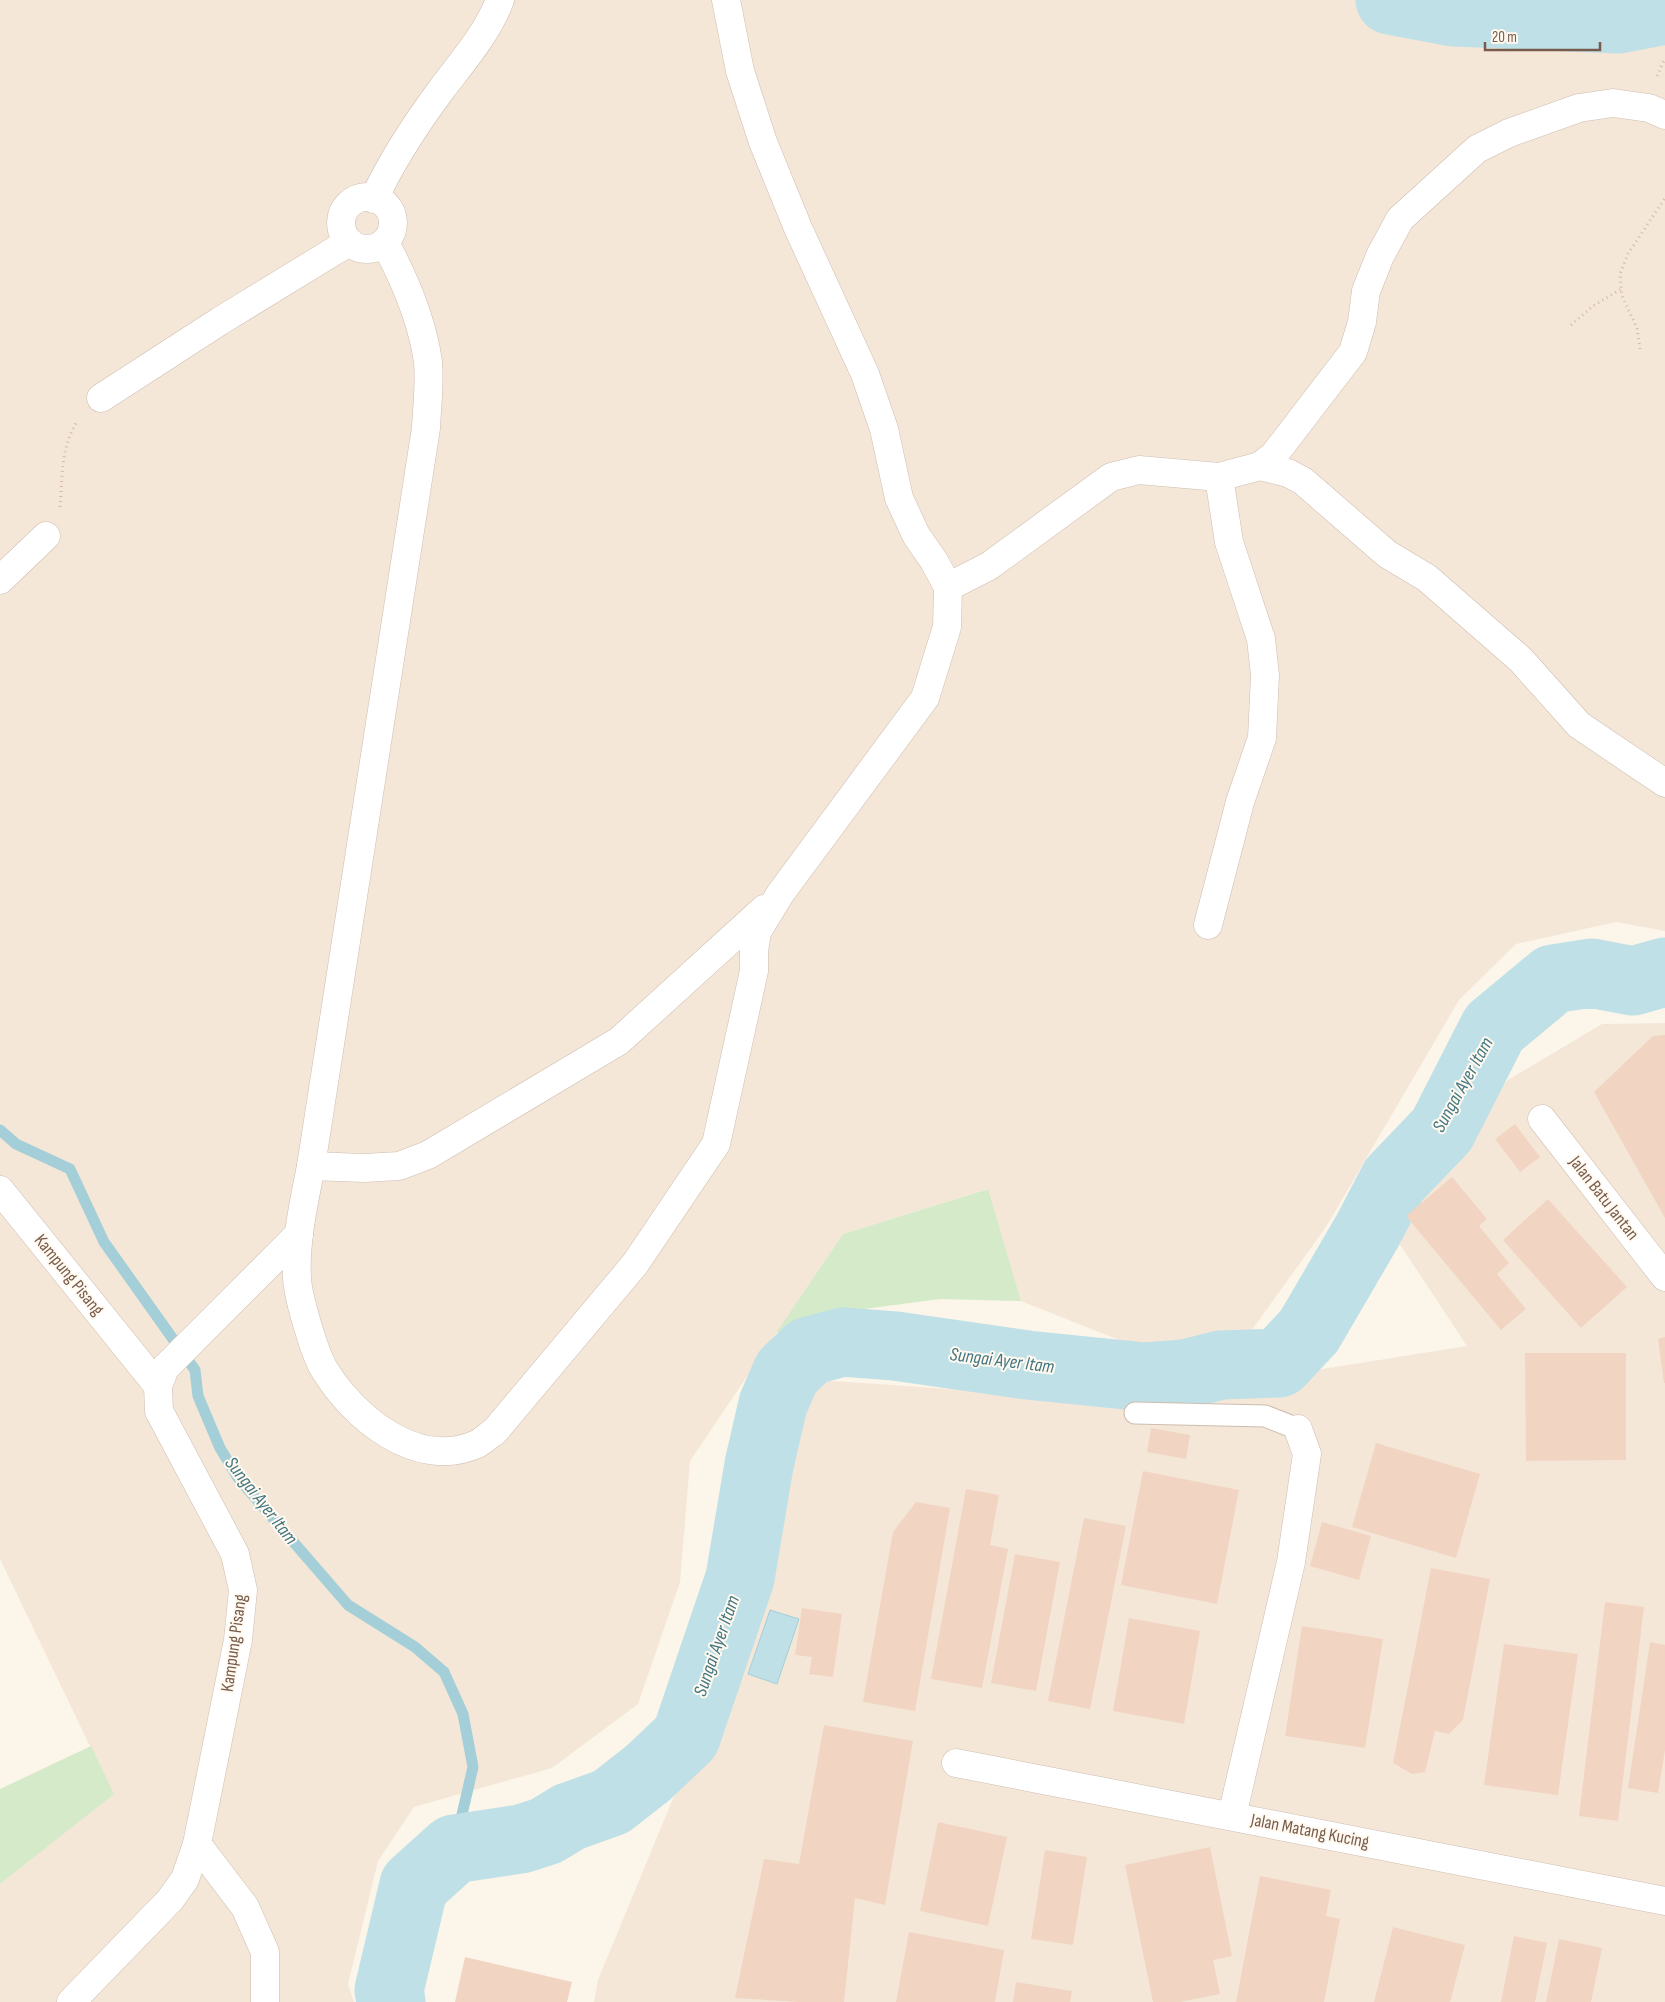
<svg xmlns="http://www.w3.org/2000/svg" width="1665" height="2002" viewBox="0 0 1665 2002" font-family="'Sofia Sans Condensed',sans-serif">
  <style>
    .residential { fill: #f4e7d8 }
    .green { fill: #d5eac8 }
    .water { fill: #bee0e6; stroke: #a4cfd8 }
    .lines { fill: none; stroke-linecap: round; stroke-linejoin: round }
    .stream { stroke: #a4cfd8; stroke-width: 11 }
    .river { stroke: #bee0e6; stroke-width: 69 }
    .building { fill: #f1d5c2 }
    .lane-casing { stroke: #cebdaf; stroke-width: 23 }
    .street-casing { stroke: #cebdaf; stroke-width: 29 }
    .path { stroke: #d7b8a4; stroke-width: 3; stroke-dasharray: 1 4; stroke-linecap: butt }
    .lane { stroke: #fff; stroke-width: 21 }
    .street { stroke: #fff; stroke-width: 28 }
    .labels { text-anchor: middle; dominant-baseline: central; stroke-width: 4; stroke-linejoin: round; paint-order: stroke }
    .street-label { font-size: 18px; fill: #775c4d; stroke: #fff9f0 }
    .water-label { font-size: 19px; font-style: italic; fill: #437783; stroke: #fff9f0 }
  </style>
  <rect width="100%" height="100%" fill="#fcf5ea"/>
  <g class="residential">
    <path d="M 0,0 L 1665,0 L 1665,5 L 1646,43 L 1665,38 L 1665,931 L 1616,922 L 1516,944 L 1459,1000 L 1326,1227 L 1246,1338 L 1129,1344 L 1021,1301 L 987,1189 L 843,1234 L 690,1461 L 680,1582 L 638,1704 L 552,1768 L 414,1807 L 378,1861 L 348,1984 L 354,2002 L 0,2002 L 0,1884 L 113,1794 L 0,1559 Z"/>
    <path d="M 1665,1023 L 1665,2002 L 594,2002 L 598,1980 L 717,1692 L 754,1587 L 797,1400 L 819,1380 L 1123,1401 L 1467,1346 L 1395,1237 L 1419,1183 L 1508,1080 L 1602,1024 Z"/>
  </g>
  <g class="green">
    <path d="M 988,1189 L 1021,1301 L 940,1299 L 841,1312 L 776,1333 L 843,1234 Z"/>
    <path d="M 91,1746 L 114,1794 L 0,1884 L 0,1789 Z"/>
  </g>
  <path class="water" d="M 770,1610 L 799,1619 L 777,1684 L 748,1674 Z"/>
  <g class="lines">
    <path class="stream" d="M 0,1130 L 16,1144 L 70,1169 L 104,1242 L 195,1370 L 198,1396 L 220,1448 L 238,1478 L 348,1605 L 415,1647 L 444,1672 L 463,1714 L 473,1767 L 454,1849"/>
    <g class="river">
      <path d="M 1390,0 L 1454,12 L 1619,19 L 1665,10"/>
      <path d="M 391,2002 L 389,1990 L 414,1885 L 454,1849 L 521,1839 L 546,1831 L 569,1817 L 611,1802 L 648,1773 L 686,1737 L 740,1578 L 759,1465 L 773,1404 L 787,1372 L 809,1351 L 843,1342 L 895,1346 L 1027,1365 L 1145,1377 L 1185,1374 L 1221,1365 L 1279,1363 L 1309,1331 L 1368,1230 L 1394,1180 L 1442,1130 L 1494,1028 L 1553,979 L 1591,973 L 1633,981 L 1665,972"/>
    </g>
  </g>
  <g class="building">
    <path d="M 1665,1035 L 1665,1218 L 1594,1092 L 1653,1036 Z"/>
    <path d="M 1515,1124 L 1540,1157 L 1520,1172 L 1495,1139 Z"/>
    <path d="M 1452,1177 L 1487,1219 L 1479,1226 L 1509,1263 L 1497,1274 L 1526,1309 L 1501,1330 L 1406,1216 Z"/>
    <path d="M 1548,1199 L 1627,1287 L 1581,1328 L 1503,1240 Z"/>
    <path d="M 1665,1337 L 1665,1383 L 1664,1383 L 1658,1339 Z"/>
    <path d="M 1525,1353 L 1626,1353 L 1626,1460 L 1526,1461 Z"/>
    <path d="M 1151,1428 L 1190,1435 L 1186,1459 L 1147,1452 Z"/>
    <path d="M 1376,1443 L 1480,1474 L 1456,1558 L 1352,1527 Z"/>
    <path d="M 1143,1471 L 1239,1490 L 1217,1604 L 1121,1585 Z"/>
    <path d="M 966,1489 L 999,1495 L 990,1545 L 1008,1549 L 982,1688 L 931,1679 Z"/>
    <path d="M 916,1502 L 950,1508 L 915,1711 L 863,1702 L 893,1532 Z"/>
    <path d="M 1084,1518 L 1126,1526 L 1090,1709 L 1048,1701 Z"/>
    <path d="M 1322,1522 L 1371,1536 L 1359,1580 L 1310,1566 Z"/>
    <path d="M 1015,1554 L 1060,1562 L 1036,1691 L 991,1683 Z"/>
    <path d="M 1431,1568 L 1490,1579 L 1463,1720 L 1449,1734 L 1435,1731 L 1425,1772 L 1412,1774 L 1393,1763 Z"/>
    <path d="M 1605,1602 L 1644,1607 L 1618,1821 L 1579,1816 Z"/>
    <path d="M 802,1608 L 842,1614 L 833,1677 L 809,1674 L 812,1657 L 795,1655 Z"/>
    <path d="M 1129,1618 L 1200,1631 L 1184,1724 L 1113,1711 Z"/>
    <path d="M 1302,1626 L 1383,1639 L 1365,1748 L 1285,1736 Z"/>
    <path d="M 1650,1642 L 1665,1645 L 1665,1750 L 1658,1793 L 1628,1788 Z"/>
    <path d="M 1504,1644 L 1578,1654 L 1558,1795 L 1484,1785 Z"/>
    <path d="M 824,1725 L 913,1741 L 885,1905 L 855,1898 L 844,2002 L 799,2002 L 735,1998 L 764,1859 L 799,1864 Z"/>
    <path d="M 938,1822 L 1007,1837 L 988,1926 L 920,1911 Z"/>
    <path d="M 1210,1847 L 1232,1956 L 1213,1960 L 1220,1994 L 1180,2002 L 1153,2002 L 1125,1865 Z"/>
    <path d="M 1045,1850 L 1087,1857 L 1073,1945 L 1031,1939 Z"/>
    <path d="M 1260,1876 L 1331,1890 L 1326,1916 L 1340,1919 L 1324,2002 L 1236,2002 Z"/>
    <path d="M 1393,1927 L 1465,1945 L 1450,2002 L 1374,2002 Z"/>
    <path d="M 909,1932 L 1004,1950 L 995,2002 L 896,2002 Z"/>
    <path d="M 1514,1936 L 1547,1943 L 1535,2002 L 1501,2002 Z"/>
    <path d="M 1559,1939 L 1602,1948 L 1591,2002 L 1546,2002 Z"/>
    <path d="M 465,1957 L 572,1982 L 567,2002 L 455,2002 Z"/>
    <path d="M 1016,1982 L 1072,1991 L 1070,2002 L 1013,2002 Z"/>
  </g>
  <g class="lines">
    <defs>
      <path id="lane" d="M 1135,1413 L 1265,1416 L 1298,1429"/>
      <g id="street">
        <circle cx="367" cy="223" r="26"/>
        <path d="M 374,199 C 392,160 415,125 441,90 C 462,62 487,34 500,0"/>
        <path d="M 385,243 C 405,280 422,319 428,362 C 430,383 427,407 426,428 L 311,1166 C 304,1203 295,1240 297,1278 C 298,1297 314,1352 324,1369 C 353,1417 417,1471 477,1444 C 483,1441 489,1435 495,1431 L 635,1264 L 716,1144 L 754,971 L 754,951 L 757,932 L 780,894 L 925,698 L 947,627 L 948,587 L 934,561 L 916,535 L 899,498 L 884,429 L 865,374 L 798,228 L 763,142 L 740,71 L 726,0"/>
        <path d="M 101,398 L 220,321 L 349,242"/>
        <path d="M 1260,466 L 1288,473 L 1303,481 L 1387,554 L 1427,578 L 1521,660 L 1579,725 L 1665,783"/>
        <path d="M 0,580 L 46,536"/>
        <path d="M 948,587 L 989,566 L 1111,477 L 1139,470 L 1219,477 L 1260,466 L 1274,455 L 1353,352 L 1362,322 L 1366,291 L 1380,256 L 1400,219 L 1477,149 L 1509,133 L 1579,108 L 1613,103 L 1649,108 L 1665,115"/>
        <path d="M 1208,925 L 1240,802 L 1262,738 L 1265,675 L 1261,639 L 1229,542 L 1219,477"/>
        <path d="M 1542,1119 L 1665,1277"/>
        <path d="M 311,1166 L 364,1168 L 399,1166 L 428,1155 L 619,1041 L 764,909"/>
        <path d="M 0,1190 L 158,1386 L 159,1411 L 235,1554 L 243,1590 L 238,1640 L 197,1844 L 185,1879 L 170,1900 L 71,2002"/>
        <path d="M 158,1386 L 165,1368 L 299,1234"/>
        <path d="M 956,1763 L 1665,1901"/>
        <path d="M 1232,1816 L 1291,1562 L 1307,1454 L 1298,1429"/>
        <path d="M 197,1844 L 245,1907 L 265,1952 L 265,2002"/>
      </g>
    </defs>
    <use href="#lane" class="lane-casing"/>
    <use href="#street" class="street-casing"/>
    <g class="path">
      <path d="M 1657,76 L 1665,58"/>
      <path d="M 1571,325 L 1593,306 L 1621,289"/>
      <path d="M 1640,349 L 1637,328 L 1622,296 L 1620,274 L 1628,254 L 1665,198"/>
      <path d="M 60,507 C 63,474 60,451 77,421"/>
    </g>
    <use href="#lane" class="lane"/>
    <use href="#street" class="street"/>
  </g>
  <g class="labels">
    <g class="street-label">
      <text transform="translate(1604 1198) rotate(52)">Jalan Batu Jantan</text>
      <text transform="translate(69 1275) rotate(51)">Kampung Pisang</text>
      <text transform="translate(234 1643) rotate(-82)">Kampung Pisang</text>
      <text transform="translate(1310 1831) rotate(11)">Jalan Matang Kucing</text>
    </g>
    <g class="water-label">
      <text transform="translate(1463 1085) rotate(-61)">Sungai Ayer Itam</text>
      <text transform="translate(1002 1361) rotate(7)">Sungai Ayer Itam</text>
      <text transform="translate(261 1501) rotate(52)">Sungai Ayer Itam</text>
      <text transform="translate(717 1646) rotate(-71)">Sungai Ayer Itam</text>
    </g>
  </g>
  <path d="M1485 42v8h115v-8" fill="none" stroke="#775c4d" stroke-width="2.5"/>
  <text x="1492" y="42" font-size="15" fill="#775c4d" stroke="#fff9f0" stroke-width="4" paint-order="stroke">20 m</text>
</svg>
